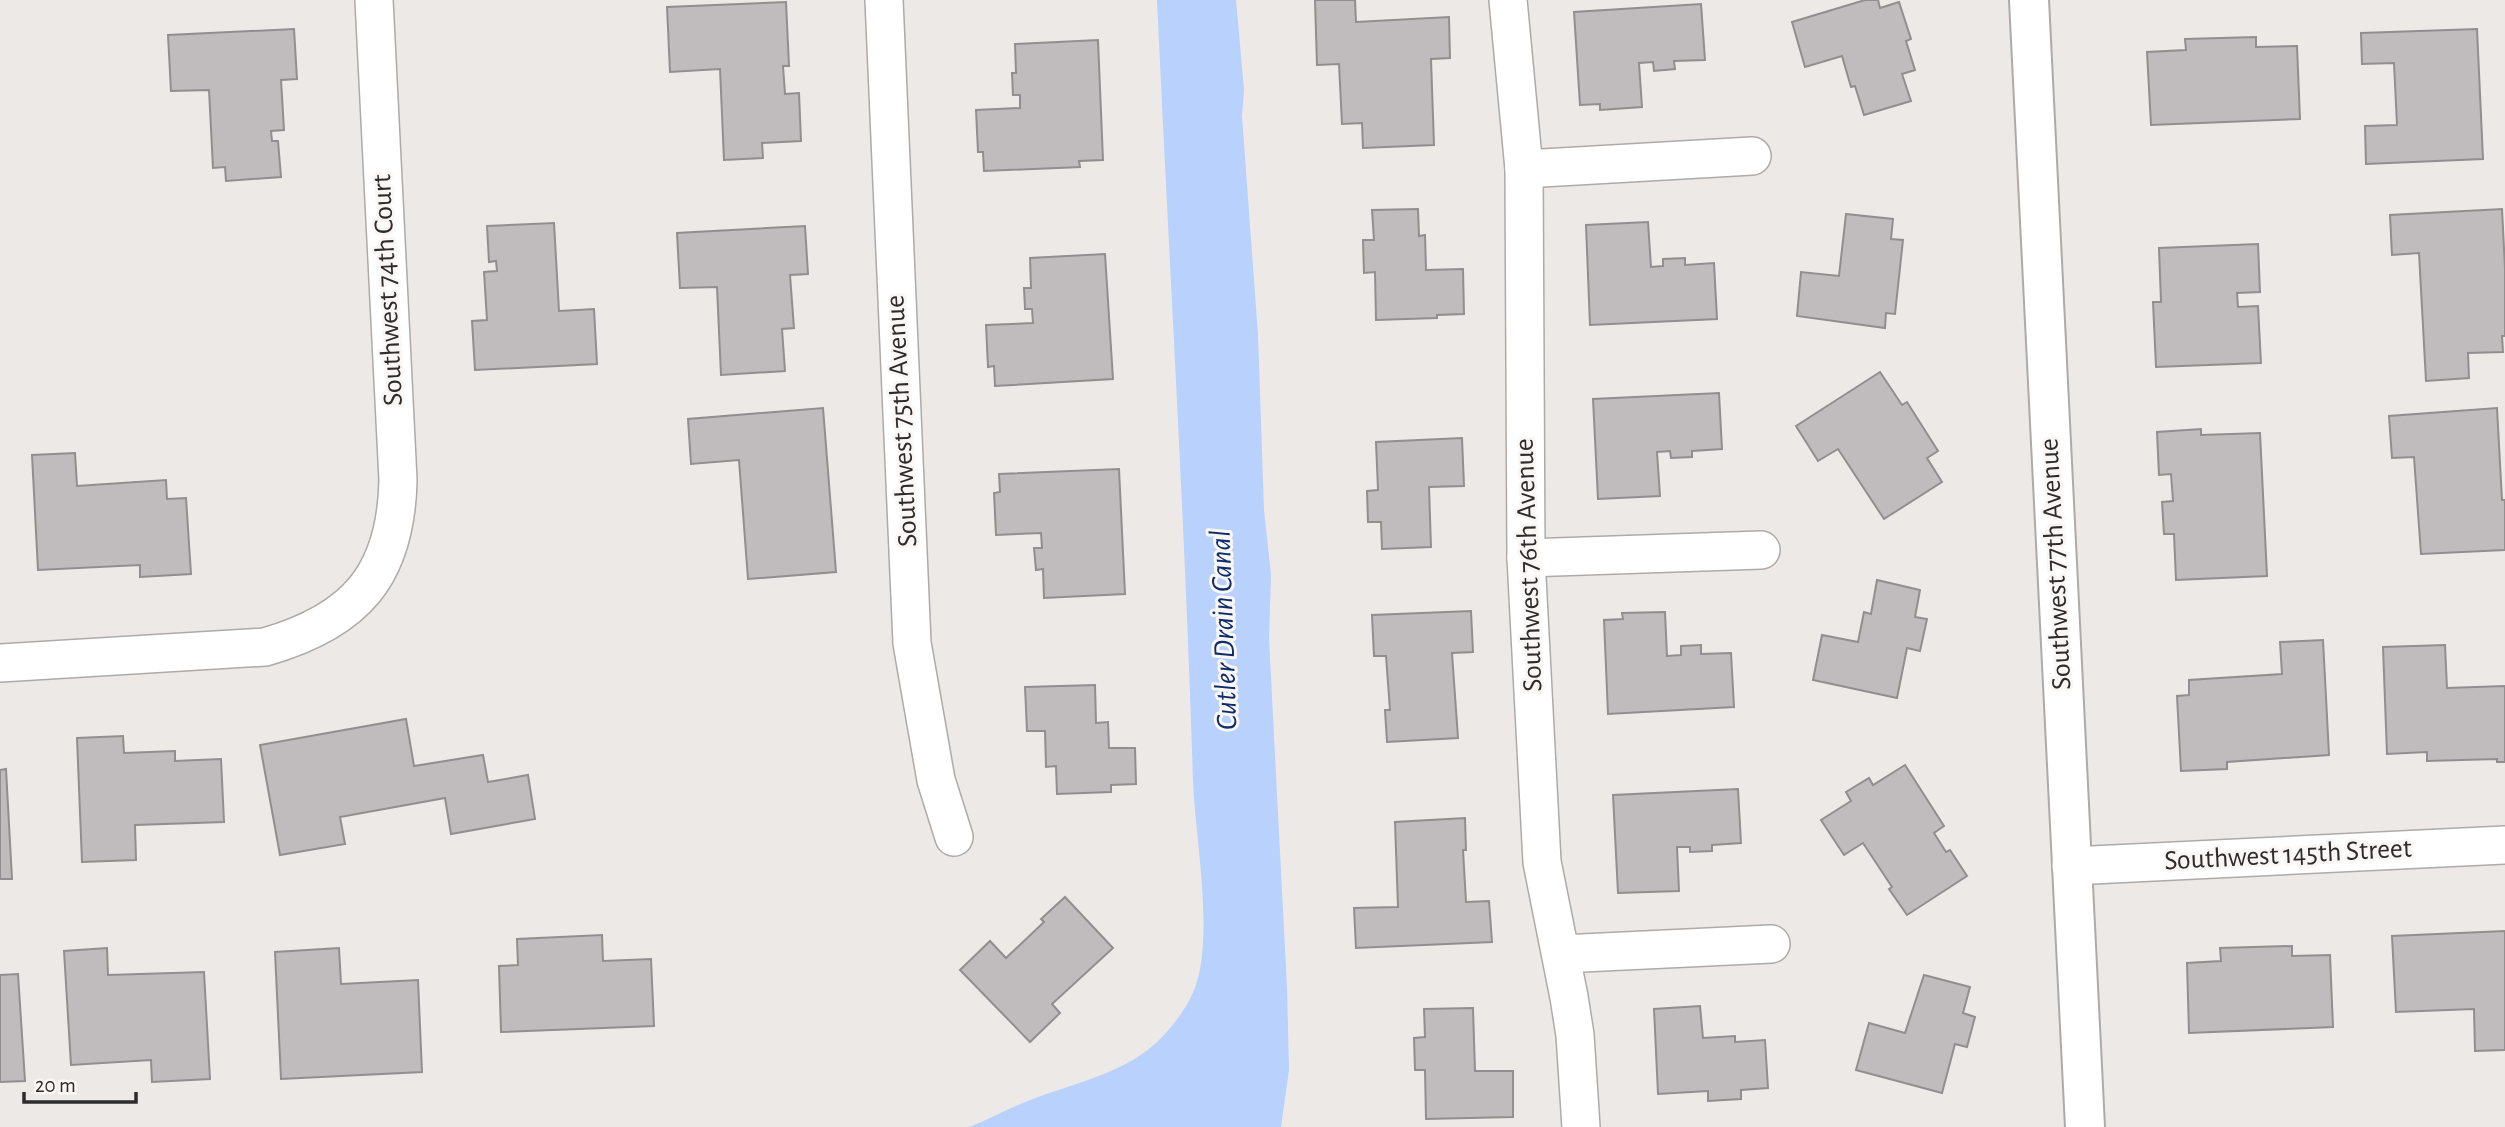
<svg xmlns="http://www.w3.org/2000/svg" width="2505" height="1127" viewBox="0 0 2505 1127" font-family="'Alegreya Sans',sans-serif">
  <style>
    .water { fill: #b8d1fd }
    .building { fill: #c0bcbd; stroke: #928e90; stroke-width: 2 }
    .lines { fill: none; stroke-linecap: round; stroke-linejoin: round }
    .minor-casing { stroke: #aeaaa8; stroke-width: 40 }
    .tertiary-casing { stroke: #aeaaa8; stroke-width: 42 }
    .minor { stroke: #fff; stroke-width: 37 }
    .tertiary { stroke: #fff; stroke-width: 38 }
    .labels { text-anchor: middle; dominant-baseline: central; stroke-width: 6; stroke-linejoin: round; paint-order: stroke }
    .street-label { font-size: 28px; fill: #2d2b2b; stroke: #faf6f4 }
    .water-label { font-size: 30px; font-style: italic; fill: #0c2d6b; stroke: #faf6f4 }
  </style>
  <rect width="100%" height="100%" fill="#ede9e7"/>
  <path class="water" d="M 1157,0 L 1236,0 L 1244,90 L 1242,116 L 1258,335 L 1264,510 L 1271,575 L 1269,639 L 1287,988 L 1289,1070 L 1281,1127 L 969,1127 C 991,1119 1011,1107 1033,1099 C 1100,1074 1150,1069 1189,1001 C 1218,952 1195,840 1193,781 C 1185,521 1169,261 1157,0 Z"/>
  <g class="building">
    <path d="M 1315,0 L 1355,0 L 1356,22 L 1449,17 L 1450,58 L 1431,59 L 1434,145 L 1363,148 L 1362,123 L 1342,124 L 1339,64 L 1317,65 Z"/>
    <path d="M 1865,0 L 1878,0 L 1880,8 L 1899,2 L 1911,39 L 1906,41 L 1915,70 L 1902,74 L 1911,101 L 1864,115 L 1855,86 L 1851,87 L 1842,56 L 1805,67 L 1792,22 Z"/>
    <path d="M 786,2 L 789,66 L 783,66 L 785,94 L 799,93 L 801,141 L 762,143 L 763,158 L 724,160 L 720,69 L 670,72 L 667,7 Z"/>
    <path d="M 1701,4 L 1705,60 L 1674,61 L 1675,69 L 1654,71 L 1653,62 L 1639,63 L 1642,107 L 1600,110 L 1600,104 L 1580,105 L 1574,12 Z"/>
    <path d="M 294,29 L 297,79 L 281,80 L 284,130 L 271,131 L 272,141 L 278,141 L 281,177 L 226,181 L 225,167 L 213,168 L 209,90 L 171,91 L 168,35 Z"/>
    <path d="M 2477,29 L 2483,159 L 2366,164 L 2365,126 L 2397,125 L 2394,63 L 2362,64 L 2361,33 Z"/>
    <path d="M 2256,37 L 2256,47 L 2297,46 L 2300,119 L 2151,125 L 2147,52 L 2186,50 L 2185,39 Z"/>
    <path d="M 1098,40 L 1103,160 L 1079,161 L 1080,167 L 984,171 L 983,152 L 978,152 L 976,110 L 1020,108 L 1020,95 L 1013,95 L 1012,73 L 1016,73 L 1015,44 Z"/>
    <path d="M 1418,209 L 1419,236 L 1425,235 L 1426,270 L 1463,269 L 1464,314 L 1437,315 L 1437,318 L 1376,320 L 1375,272 L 1364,273 L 1363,240 L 1374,240 L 1372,210 Z"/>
    <path d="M 2502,209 L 2505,268 L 2505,336 L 2502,336 L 2503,352 L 2468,353 L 2469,378 L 2426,381 L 2419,253 L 2392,255 L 2390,215 Z"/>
    <path d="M 1846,214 L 1893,219 L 1891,239 L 1903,240 L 1895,314 L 1886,313 L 1885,328 L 1797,316 L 1801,272 L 1839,276 Z"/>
    <path d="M 1648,222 L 1651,267 L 1663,266 L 1663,259 L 1685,258 L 1685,265 L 1714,263 L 1717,319 L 1590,325 L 1586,225 Z"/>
    <path d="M 554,223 L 559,311 L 594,309 L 597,364 L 475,370 L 472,321 L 487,320 L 484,272 L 497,271 L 496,261 L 489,262 L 487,226 Z"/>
    <path d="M 805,226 L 808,274 L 790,275 L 794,328 L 782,329 L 785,371 L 721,375 L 717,287 L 680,288 L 677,233 Z"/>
    <path d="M 2258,244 L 2260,292 L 2237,293 L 2238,307 L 2258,306 L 2261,363 L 2156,367 L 2153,302 L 2161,302 L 2159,248 Z"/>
    <path d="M 1105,254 L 1113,379 L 995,386 L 994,366 L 988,367 L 986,325 L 1033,323 L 1032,309 L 1025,309 L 1024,288 L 1031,288 L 1030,258 Z"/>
    <path d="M 1880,372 L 1902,405 L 1907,402 L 1938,451 L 1927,458 L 1942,482 L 1884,519 L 1838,449 L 1818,461 L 1796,426 Z"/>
    <path d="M 1719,393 L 1722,449 L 1692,451 L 1692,457 L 1671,458 L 1670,451 L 1657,452 L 1660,496 L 1598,499 L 1593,399 Z"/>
    <path d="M 823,408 L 836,572 L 748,579 L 739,460 L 691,464 L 688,419 Z"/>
    <path d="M 2497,408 L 2502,500 L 2505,500 L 2505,550 L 2421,554 L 2414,457 L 2392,458 L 2389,416 Z"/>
    <path d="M 2201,429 L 2201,435 L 2260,433 L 2267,576 L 2176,580 L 2174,534 L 2164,534 L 2162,502 L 2173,501 L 2171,474 L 2159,475 L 2157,432 Z"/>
    <path d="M 1462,438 L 1464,486 L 1429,487 L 1431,547 L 1382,549 L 1381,522 L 1368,522 L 1367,491 L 1378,490 L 1376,442 Z"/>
    <path d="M 75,453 L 77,486 L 166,480 L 167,499 L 186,498 L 191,574 L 140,577 L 140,565 L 38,570 L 32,455 Z"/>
    <path d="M 1119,469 L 1125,594 L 1044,598 L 1043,569 L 1036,570 L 1034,548 L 1042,548 L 1041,533 L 996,535 L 994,493 L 1000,492 L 999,474 Z"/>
    <path d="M 1877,580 L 1920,590 L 1915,617 L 1927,619 L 1920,651 L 1907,648 L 1897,698 L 1813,680 L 1822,635 L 1858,642 L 1864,612 L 1871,614 Z"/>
    <path d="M 1471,611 L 1473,652 L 1452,653 L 1458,738 L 1387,742 L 1385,710 L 1390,710 L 1386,656 L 1374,656 L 1372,615 Z"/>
    <path d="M 1665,612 L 1667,656 L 1681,655 L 1681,646 L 1701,645 L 1701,654 L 1731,653 L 1734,707 L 1608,714 L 1604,620 L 1623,619 L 1622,613 Z"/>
    <path d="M 2323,640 L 2329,755 L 2227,762 L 2227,769 L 2181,771 L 2177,696 L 2189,695 L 2189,680 L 2282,674 L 2280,642 Z"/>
    <path d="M 2445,645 L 2447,688 L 2505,686 L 2505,762 L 2497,762 L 2497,759 L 2427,761 L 2427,752 L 2387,754 L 2383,647 Z"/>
    <path d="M 1095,685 L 1096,723 L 1108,722 L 1109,748 L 1135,748 L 1136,784 L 1111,785 L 1111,792 L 1057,794 L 1056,766 L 1046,767 L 1045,731 L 1027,731 L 1025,687 Z"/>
    <path d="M 406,719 L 414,766 L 483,755 L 488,782 L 528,775 L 535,819 L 451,834 L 445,798 L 340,817 L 345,844 L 280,855 L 260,745 Z"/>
    <path d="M 123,736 L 124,753 L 175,751 L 175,761 L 221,759 L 224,822 L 135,825 L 136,860 L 82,862 L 77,738 Z"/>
    <path d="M 1905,765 L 1944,826 L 1934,833 L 1946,852 L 1950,850 L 1967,876 L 1907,915 L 1889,889 L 1892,887 L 1863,843 L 1844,855 L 1821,820 L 1851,801 L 1846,792 L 1869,778 L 1873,785 Z"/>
    <path d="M 6,769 L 12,879 L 0,879 L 0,770 Z"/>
    <path d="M 1738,789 L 1741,843 L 1712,845 L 1712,851 L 1690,852 L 1690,847 L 1677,847 L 1679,891 L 1618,893 L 1613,795 Z"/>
    <path d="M 1465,818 L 1466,850 L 1463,850 L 1466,902 L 1489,901 L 1492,942 L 1356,948 L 1354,908 L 1398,907 L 1395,822 Z"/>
    <path d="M 1065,897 L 1113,948 L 1052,1004 L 1060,1013 L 1030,1042 L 960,970 L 990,941 L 1006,958 L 1044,922 L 1041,919 Z"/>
    <path d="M 2505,931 L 2505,1050 L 2475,1051 L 2474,1009 L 2396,1012 L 2392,936 Z"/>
    <path d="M 602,935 L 603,961 L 651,959 L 654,1026 L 501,1032 L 499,966 L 518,965 L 517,939 Z"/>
    <path d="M 2292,946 L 2292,956 L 2330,955 L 2333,1027 L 2189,1033 L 2187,963 L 2221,961 L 2220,948 Z"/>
    <path d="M 107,948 L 108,975 L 204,972 L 210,1079 L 152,1082 L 151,1060 L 71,1065 L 64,951 Z"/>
    <path d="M 339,948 L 341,984 L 418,980 L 422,1072 L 281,1079 L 275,952 Z"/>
    <path d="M 18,974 L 25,1081 L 0,1082 L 0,975 Z"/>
    <path d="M 1924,975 L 1970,987 L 1963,1013 L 1975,1017 L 1967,1047 L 1955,1044 L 1942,1093 L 1856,1070 L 1869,1023 L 1905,1033 Z"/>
    <path d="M 1700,1006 L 1703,1038 L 1735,1036 L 1735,1042 L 1765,1040 L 1768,1088 L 1741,1090 L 1741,1099 L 1708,1101 L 1708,1091 L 1658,1094 L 1654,1009 Z"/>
    <path d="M 1473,1008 L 1475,1071 L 1513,1071 L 1513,1117 L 1426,1119 L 1425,1070 L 1415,1070 L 1414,1038 L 1425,1037 L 1424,1009 Z"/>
  </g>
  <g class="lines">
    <defs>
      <g id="minor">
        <path d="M 884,0 L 912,643 L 936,780 L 954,837"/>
        <path d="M 1508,0 L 1524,169 L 1526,558 L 1542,862 L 1569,997 L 1575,1035 L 1581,1127"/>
        <path d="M 1524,169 L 1752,156"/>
        <path d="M 1526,558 L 1761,550"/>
        <path d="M 0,663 L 265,647 C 356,621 396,575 398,480 L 374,0"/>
        <path d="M 2071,866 L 2505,845"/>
        <path d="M 1561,954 L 1771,944"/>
      </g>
      <path id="tertiary" d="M 2029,0 L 2085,1127"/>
    </defs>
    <use href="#minor" class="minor-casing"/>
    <use href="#tertiary" class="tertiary-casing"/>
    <use href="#minor" class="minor"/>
    <use href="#tertiary" class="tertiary"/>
  </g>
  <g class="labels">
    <g class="street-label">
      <text transform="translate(388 290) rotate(-93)">Southwest 74th Court</text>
      <text transform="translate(902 421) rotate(-93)">Southwest 75th Avenue</text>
      <text transform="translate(2056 564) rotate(-93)">Southwest 77th Avenue</text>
      <text transform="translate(1529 565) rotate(-92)">Southwest 76th Avenue</text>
      <text transform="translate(2288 855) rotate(-3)">Southwest 145th Street</text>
    </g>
    <g class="water-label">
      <text transform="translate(1224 630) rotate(-92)">Cutler Drain Canal</text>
    </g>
  </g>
  <path d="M24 1092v10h112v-10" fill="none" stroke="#2d2b2b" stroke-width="3.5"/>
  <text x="35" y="1092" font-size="21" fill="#2d2b2b" stroke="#faf6f4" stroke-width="5" paint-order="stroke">20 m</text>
</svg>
